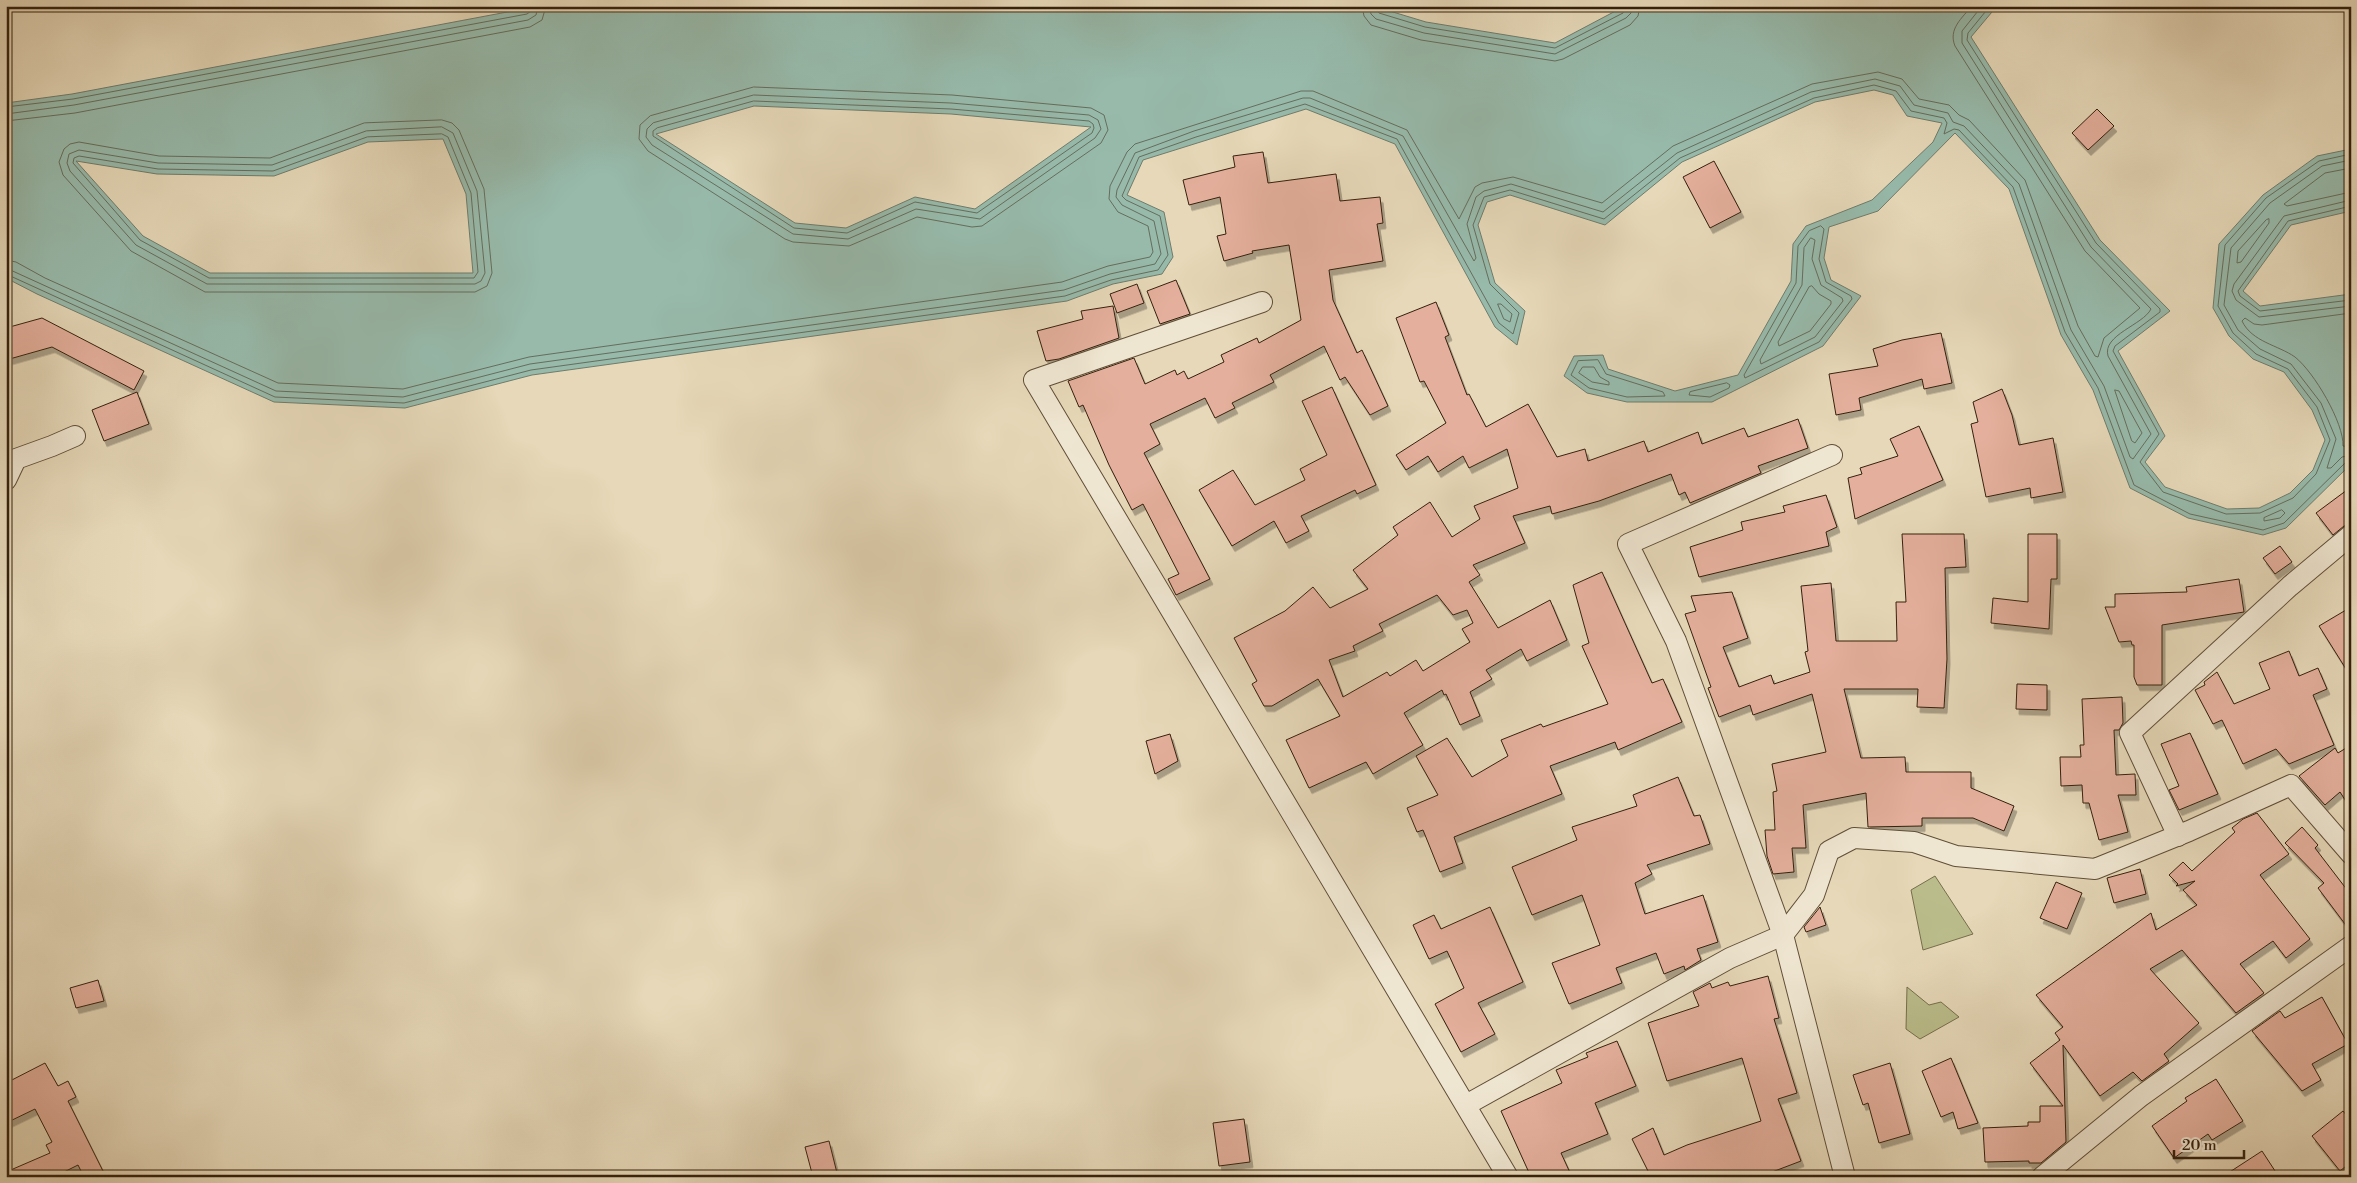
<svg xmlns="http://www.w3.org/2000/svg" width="2357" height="1183" viewBox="0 0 2357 1183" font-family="'Libre Bodoni',serif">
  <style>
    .green { fill: #babd8b; stroke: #776e4c }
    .water { fill: #97baab; stroke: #6f7c6c; fill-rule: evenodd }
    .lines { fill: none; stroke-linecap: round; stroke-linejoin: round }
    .shore { stroke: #666d5c; stroke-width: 1 }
    .building { fill: #e4af9c; stroke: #34200d; fill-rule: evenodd; filter: url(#shadow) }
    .minor-casing { stroke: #604e38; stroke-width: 22 }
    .minor { stroke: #efe6d1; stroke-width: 20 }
  </style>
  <defs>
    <filter id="shadow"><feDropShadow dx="3" dy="5.5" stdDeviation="0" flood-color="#0004"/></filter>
  </defs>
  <rect width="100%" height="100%" fill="#e6d8b8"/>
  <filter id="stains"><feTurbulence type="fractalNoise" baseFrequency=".004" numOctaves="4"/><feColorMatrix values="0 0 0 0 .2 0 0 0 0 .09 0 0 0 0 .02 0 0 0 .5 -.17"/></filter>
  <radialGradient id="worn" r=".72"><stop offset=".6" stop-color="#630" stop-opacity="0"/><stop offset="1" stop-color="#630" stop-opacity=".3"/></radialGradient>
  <g class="green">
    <path d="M 1935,876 L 1973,934 L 1923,950 L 1911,890 Z"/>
    <path d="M 1907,987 L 1929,1005 L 1941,1002 L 1959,1017 L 1920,1039 L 1906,1029 Z"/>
  </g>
  <path class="water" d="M 539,6 L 1373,6 L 1426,22 L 1555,43 L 1625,6 L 1997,6 L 1971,37 L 2100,240 L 2170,311 L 2118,351 L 2165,436 L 2145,462 L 2165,487 L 2227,509 L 2259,508 L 2290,493 L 2313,470 L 2325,440 L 2312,410 L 2284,372 L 2253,359 L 2229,336 L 2213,308 L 2219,244 L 2263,195 L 2317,156 L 2351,149 L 2351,211 L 2291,225 L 2243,291 L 2260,306 L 2351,294 L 2351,454 L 2349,466 L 2286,528 L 2263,535 L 2188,518 L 2130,488 L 2093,390 L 2061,335 L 2009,189 L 1955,133 L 1878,211 L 1829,227 L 1824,258 L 1831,280 L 1861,296 L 1823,346 L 1712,402 L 1627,402 L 1587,393 L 1564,376 L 1574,356 L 1603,355 L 1608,369 L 1675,391 L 1738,375 L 1791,281 L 1793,244 L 1806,226 L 1872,200 L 1933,142 L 1942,123 L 1907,116 L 1893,95 L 1874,90 L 1815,102 L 1682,162 L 1605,225 L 1510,195 L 1487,202 L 1478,225 L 1495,283 L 1525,311 L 1517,345 L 1495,327 L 1395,144 L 1306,109 L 1143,160 L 1127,195 L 1164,212 L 1173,257 L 1162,274 L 1113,284 L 1067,301 L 532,375 L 405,408 L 274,402 L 37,294 L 6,278 L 6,103 L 72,94 ZM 754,106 L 951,114 L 1091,127 L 975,209 L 915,197 L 846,228 L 795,223 L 656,134 ZM 443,139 L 466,194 L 473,273 L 210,273 L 143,236 L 76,161 L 157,174 L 274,176 L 368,142 Z"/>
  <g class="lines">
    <g class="shore">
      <path d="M 1362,6 L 1364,16 L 1371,25 L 1421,40 L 1555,61 L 1563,59 L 1630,25 L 1638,16 L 1640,6"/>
      <path d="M 1369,6 L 1371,14 L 1376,19 L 1424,33 L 1555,54 L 1626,18 L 1631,13 L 1632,6"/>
      <path d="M 1375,6 L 1379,13 L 1425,27 L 1555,48 L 1623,13 L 1626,6"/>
      <path d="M 1990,6 L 1968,33 L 1967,40 L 2096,243 L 2160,309 L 2160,312 L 2115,346 L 2113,351 L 2159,434 L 2140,462 L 2163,492 L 2226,514 L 2260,513 L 2293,498 L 2316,474 L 2330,440 L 2317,407 L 2288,369 L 2256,354 L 2233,333 L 2218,306 L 2225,245 L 2266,198 L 2319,161 L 2351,154"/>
      <path d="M 754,87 L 952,95 L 1091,108 L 1104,115 L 1108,130 L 1101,143 L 982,226 L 972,227 L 917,217 L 849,246 L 793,242 L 785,239 L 648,151 L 639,139 L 640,125 L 650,116 Z"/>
      <path d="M 754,95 L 951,103 L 1089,115 L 1098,120 L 1101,129 L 1095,138 L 980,219 L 916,209 L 848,239 L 793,234 L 652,145 L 646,137 L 647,129 L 653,123 Z"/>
      <path d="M 754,101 L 951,109 L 1089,121 L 1093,124 L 1094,128 L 1092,133 L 977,213 L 915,202 L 847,233 L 794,228 L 653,136 L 653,131 L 657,128 Z"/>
      <path d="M 6,107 L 73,99 L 527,14 L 531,11 L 532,6"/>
      <path d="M 6,114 L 74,105 L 528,20 L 536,15 L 538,6"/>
      <path d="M 442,120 L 452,123 L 459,130 L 484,189 L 492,273 L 487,286 L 475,292 L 205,292 L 131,251 L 63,175 L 59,162 L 64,149 L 70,144 L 79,142 L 159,156 L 270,158 L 364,123 Z"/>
      <path d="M 6,121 L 75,113 L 530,27 L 542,20 L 546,6"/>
      <path d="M 442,127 L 453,133 L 477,191 L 485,273 L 481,281 L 475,284 L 207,284 L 136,245 L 70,171 L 67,163 L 69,154 L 79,150 L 158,163 L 272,165 L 366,131 Z"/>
      <path d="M 442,134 L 448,137 L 471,193 L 478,272 L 474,278 L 209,278 L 140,240 L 73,163 L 74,158 L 79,156 L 158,169 L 273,171 L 367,137 Z"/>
      <path d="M 2351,160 L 2322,166 L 2270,203 L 2231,248 L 2224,305 L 2238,330 L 2260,349 L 2291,364 L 2321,403 L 2336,439 L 2327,468 L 2331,468 L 2342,457 L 2351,455"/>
      <path d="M 2351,168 L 2325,173 L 2284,204 L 2287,206 L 2351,192"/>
      <path d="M 2351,200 L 2284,216 L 2234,284 L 2232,291 L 2236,300 L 2259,317 L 2351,306"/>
      <path d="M 2351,206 L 2288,221 L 2238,291 L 2240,296 L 2260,311 L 2351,300"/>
      <path d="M 2269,219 L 2269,223 L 2241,262 L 2237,263 L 2238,251 L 2266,220 Z"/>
      <path d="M 1821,226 L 1824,229 L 1819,259 L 1826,282 L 1851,296 L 1852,299 L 1819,342 L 1745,378 L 1744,375 L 1796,283 L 1798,246 L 1809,231 Z"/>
      <path d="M 1811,238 L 1815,240 L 1812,259 L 1821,285 L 1842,298 L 1843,301 L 1815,337 L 1761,364 L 1760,360 L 1802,285 L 1804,248 Z"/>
      <path d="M 6,260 L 16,262 L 45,278 L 278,383 L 403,389 L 529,357 L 1062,282 L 1108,266 L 1150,257 L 1153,252 L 1148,226 L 1118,212 L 1109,199 L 1110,186 L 1127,152 L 1135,144 L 1301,91 L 1313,91 L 1407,130 L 1459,219 L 1475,187 L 1482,183 L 1513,177 L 1602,203 L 1673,146 L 1812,84 L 1878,72 L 1902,79 L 1919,99 L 1949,105 L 1959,115 L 1969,120 L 2025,180 L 2078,326 L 2095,356 L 2098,357 L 2104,338 L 2140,308 L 2085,251 L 1955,46 C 1948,29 1962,18 1972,6"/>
      <path d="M 6,268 L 276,391 L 403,397 L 530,364 L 1064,290 L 1110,274 L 1155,264 L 1161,254 L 1154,221 L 1122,205 L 1116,197 L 1117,190 L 1135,153 L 1194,131 L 1303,98 L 1310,98 L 1403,136 L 1474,261 L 1476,258 L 1467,224 L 1476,197 L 1484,191 L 1511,184 L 1603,212 L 1677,153 L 1811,92 L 1875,79 L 1900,86 L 1914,105 L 1948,113 L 1953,122 L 1964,126 L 2019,184 L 2071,330 L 2104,386 L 2130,457 L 2133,459 L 2151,434 L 2108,356 C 2102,335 2143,325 2151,309 L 2091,247 L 1962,43 L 1962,31 L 1982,6"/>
      <path d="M 6,274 L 275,397 L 404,403 L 531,370 L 1065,296 L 1111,280 L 1158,270 L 1168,255 L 1160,216 L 1126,200 L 1122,196 L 1139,157 L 1196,137 L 1305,104 L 1397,139 L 1499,323 L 1513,334 L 1519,313 L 1490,284 L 1473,225 L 1484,197 L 1510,190 L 1604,219 L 1680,158 L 1814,98 L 1874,85 L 1896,91 L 1911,111 L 1944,118 L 1947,123 L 1944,134 L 1954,129 L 1959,130 L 2013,187 L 2065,332 L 2098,388 L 2134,485 L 2190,514 L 2263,530 L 2284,523 L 2345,463 L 2351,461"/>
      <path d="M 1812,286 L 1819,294 L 1831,301 L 1831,304 L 1810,331 L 1779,346 L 1778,342 L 1809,287 Z"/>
      <path d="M 1498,304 L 1501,304 L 1512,314 L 1510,322 L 1504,319 Z"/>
      <path d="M 2351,313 L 2262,325 L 2254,324 L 2245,318 L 2242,321 C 2252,342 2278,345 2295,357 C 2314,372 2344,423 2343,446 L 2351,447"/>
      <path d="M 1598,360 L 1606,374 L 1663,392 L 1665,396 L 1627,397 L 1589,388 L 1571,375 L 1578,361 Z"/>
      <path d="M 1583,367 L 1594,367 L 1600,377 L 1609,382 L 1609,385 L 1592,382 L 1579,373 Z"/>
      <path d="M 1727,383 L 1730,385 L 1729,388 L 1710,397 L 1689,395 L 1690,392 Z"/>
      <path d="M 2115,390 L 2119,391 L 2142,433 L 2135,443 L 2132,441 Z"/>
      <path d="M 2282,510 L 2285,513 L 2280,518 L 2264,521 L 2264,518 Z"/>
    </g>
  </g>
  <g class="building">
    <path d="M 2097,109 L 2114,126 L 2088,150 L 2072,133 Z"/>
    <path d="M 1263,152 L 1268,183 L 1336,174 L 1340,201 L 1380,197 L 1383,223 L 1377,224 L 1383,261 L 1329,270 L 1333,300 L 1357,353 L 1362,350 L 1388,406 L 1370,415 L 1345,377 L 1340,380 L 1324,346 L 1270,375 L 1274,382 L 1232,403 L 1235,408 L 1215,418 L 1205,398 L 1150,424 L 1160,444 L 1144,453 L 1210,579 L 1176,595 L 1168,579 L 1179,574 L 1143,504 L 1132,510 L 1109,465 L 1083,405 L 1079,407 L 1068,381 L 1134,358 L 1145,384 L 1175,370 L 1177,375 L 1184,371 L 1188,379 L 1224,362 L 1221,355 L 1257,338 L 1259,343 L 1301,320 L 1289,245 L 1252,251 L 1253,253 L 1224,261 L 1217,236 L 1226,234 L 1220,197 L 1189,205 L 1183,180 L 1235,167 L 1233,156 Z"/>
    <path d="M 1714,161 L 1741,212 L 1710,228 L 1683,177 Z"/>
    <path d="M 1176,280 L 1190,314 L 1160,324 L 1147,291 Z"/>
    <path d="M 1137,284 L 1144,303 L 1117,313 L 1110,294 Z"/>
    <path d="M 1436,302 L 1449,335 L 1445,337 L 1467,395 L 1469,394 L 1486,427 L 1528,404 L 1557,457 L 1585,449 L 1588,461 L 1644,441 L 1648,452 L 1698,432 L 1702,444 L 1744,428 L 1748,437 L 1798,419 L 1808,448 L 1758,466 L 1761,473 L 1690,503 L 1685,492 L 1679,495 L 1671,474 L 1599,501 L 1552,514 L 1550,506 L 1513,516 L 1525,543 L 1473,565 L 1480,575 L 1469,582 L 1498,628 L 1550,600 L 1567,640 L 1527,661 L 1521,649 L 1486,670 L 1492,679 L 1470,692 L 1480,716 L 1460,725 L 1446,694 L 1444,695 L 1442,690 L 1404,713 L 1423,745 L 1373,774 L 1366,762 L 1309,788 L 1286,740 L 1340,716 L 1318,679 L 1272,706 L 1264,706 L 1252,684 L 1257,681 L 1234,638 L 1285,611 L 1313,587 L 1330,608 L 1368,589 L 1353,570 L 1398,535 L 1393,527 L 1430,502 L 1452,537 L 1480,519 L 1474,506 L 1518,488 L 1507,449 L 1469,468 L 1463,456 L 1438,472 L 1428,456 L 1406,470 L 1396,455 L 1446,423 L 1424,381 L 1420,382 L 1396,318 ZM 1437,595 L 1453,615 L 1467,610 L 1473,623 L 1462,629 L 1470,642 L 1423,671 L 1416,660 L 1390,676 L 1387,672 L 1343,697 L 1329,660 L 1355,651 L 1353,646 L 1383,631 L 1379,624 Z"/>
    <path d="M 1113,306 L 1119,338 L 1059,359 L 1046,361 L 1037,331 L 1083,319 L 1081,311 Z"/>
    <path d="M 42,318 L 144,371 L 134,390 L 52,347 L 6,360 L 6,328 Z"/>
    <path d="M 1941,333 L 1952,383 L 1924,389 L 1922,379 L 1859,398 L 1861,410 L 1836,415 L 1829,374 L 1878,366 L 1873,349 L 1902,340 Z"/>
    <path d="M 1332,387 L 1376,485 L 1357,494 L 1355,490 L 1301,516 L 1309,531 L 1286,543 L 1274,521 L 1232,546 L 1199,490 L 1233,470 L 1255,505 L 1305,480 L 1300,469 L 1327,455 L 1302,401 Z"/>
    <path d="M 2002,389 L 2012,415 L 2019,445 L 2053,438 L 2063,492 L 2031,498 L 2030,488 L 1986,497 L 1971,424 L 1978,422 L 1973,402 Z"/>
    <path d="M 137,392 L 149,424 L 104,441 L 92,410 Z"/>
    <path d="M 1919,426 L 1943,480 L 1855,519 L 1848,478 L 1862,474 L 1860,468 L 1898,456 L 1890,439 Z"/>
    <path d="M 2351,487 L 2351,523 L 2344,526 L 2333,535 L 2316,513 Z"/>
    <path d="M 1826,495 L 1837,527 L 1826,532 L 1829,546 L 1699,577 L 1690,547 L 1743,530 L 1741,522 L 1785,512 L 1783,506 Z"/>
    <path d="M 1902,534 L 1964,534 L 1966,567 L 1945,568 L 1947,659 L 1944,708 L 1917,707 L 1918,689 L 1844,689 L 1861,758 L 1905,757 L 1906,772 L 1971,772 L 1971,788 L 2014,806 L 2004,831 L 1973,818 L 1922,818 L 1922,826 L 1868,827 L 1866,793 L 1803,805 L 1806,848 L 1792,848 L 1794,872 L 1773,874 L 1767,856 L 1765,830 L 1775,830 L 1773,792 L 1777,791 L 1772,764 L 1826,752 L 1812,694 L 1753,715 L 1750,705 L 1719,717 L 1708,688 L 1711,687 L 1685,614 L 1696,611 L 1691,596 L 1732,592 L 1748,638 L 1723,647 L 1739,687 L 1771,675 L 1774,684 L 1810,672 L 1805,652 L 1808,651 L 1801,586 L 1831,583 L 1836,641 L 1897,641 L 1896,602 L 1906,602 Z"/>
    <path d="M 2028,534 L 2057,534 L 2057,579 L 2051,579 L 2049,629 L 1991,623 L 1993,598 L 2028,602 Z"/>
    <path d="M 2280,546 L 2292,562 L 2275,574 L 2263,558 Z"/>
    <path d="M 1602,572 L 1652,683 L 1663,679 L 1682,722 L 1618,750 L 1615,742 L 1550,766 L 1562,794 L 1454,837 L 1463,863 L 1440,872 L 1423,830 L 1417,832 L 1407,808 L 1438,795 L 1416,756 L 1447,738 L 1472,777 L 1508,756 L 1501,740 L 1541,724 L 1543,727 L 1608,704 L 1582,646 L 1589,643 L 1573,585 Z"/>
    <path d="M 2239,579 L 2244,612 L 2162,625 L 2162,685 L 2137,685 L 2134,677 L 2134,645 L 2132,645 L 2131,641 L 2119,642 L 2105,607 L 2115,607 L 2115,594 L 2187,592 L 2186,587 Z"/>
    <path d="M 2351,607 L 2351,677 L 2319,626 Z"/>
    <path d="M 2289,651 L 2299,676 L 2318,668 L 2327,689 L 2313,695 L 2334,745 L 2289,764 L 2276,749 L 2243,764 L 2222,720 L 2213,724 L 2195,690 L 2205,685 L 2204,682 L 2217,672 L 2234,704 L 2270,689 L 2259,663 Z"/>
    <path d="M 2017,684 L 2047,685 L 2047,710 L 2016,709 Z"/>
    <path d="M 2122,697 L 2123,723 L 2119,730 L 2114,730 L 2116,775 L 2135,774 L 2136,795 L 2118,795 L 2128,832 L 2099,840 L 2089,803 L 2083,803 L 2082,785 L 2061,786 L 2060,757 L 2081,757 L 2080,745 L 2084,745 L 2082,699 Z"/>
    <path d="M 2190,733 L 2218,794 L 2179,810 L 2169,790 L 2179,786 L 2161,744 Z"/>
    <path d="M 1170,734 L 1178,761 L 1155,774 L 1146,741 Z"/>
    <path d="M 2351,745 L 2351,809 L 2340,792 L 2325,805 L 2299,776 L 2335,748 L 2338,753 Z"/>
    <path d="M 1678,777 L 1694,816 L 1700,815 L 1710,844 L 1647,865 L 1652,874 L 1635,883 L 1645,914 L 1703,895 L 1718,942 L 1697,949 L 1701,960 L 1685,970 L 1684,966 L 1664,974 L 1656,953 L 1616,968 L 1622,983 L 1569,1004 L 1552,963 L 1600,945 L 1582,895 L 1532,915 L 1512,867 L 1577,840 L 1572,827 L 1637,806 L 1633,795 Z"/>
    <path d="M 2257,813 L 2289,854 L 2260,875 L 2310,939 L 2286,958 L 2273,941 L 2240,964 L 2264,993 L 2236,1013 L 2182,950 L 2150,969 L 2199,1023 L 2164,1054 L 2169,1061 L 2142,1081 L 2133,1072 L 2100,1096 L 2063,1045 L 2066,1142 L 2041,1163 L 2029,1163 L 2029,1161 L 1985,1162 L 1983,1128 L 2028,1126 L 2028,1122 L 2040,1122 L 2040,1106 L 2063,1106 L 2030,1063 L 2060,1040 L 2055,1033 L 2063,1027 L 2036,995 L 2151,913 L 2156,930 L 2197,905 L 2183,890 L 2195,881 L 2176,886 L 2178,884 L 2169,875 L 2183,862 L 2192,871 L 2235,832 L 2232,828 L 2243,819 Z"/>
    <path d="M 2302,827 L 2318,845 L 2315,848 L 2351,895 L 2351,932 L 2318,888 L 2324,883 L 2285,843 Z"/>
    <path d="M 2140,869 L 2146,894 L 2114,903 L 2107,878 Z"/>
    <path d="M 2056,882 L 2082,893 L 2067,929 L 2040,918 Z"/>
    <path d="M 1490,907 L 1523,982 L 1478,1003 L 1495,1034 L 1461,1052 L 1435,1004 L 1464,988 L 1447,951 L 1429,959 L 1413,925 L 1434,915 L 1441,929 Z"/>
    <path d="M 1820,907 L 1826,925 L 1806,932 L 1804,927 Z"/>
    <path d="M 1768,976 L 1779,1018 L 1774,1019 L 1797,1093 L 1778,1099 L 1801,1161 L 1759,1177 L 1651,1177 L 1632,1139 L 1653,1128 L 1664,1155 L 1687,1145 L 1761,1121 L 1742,1058 L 1667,1081 L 1648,1023 L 1699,1006 L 1693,992 L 1710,983 L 1712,988 L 1728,982 L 1730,986 Z"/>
    <path d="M 98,980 L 104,1001 L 76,1008 L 70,988 Z"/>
    <path d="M 2322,997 L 2348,1044 L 2312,1064 L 2321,1080 L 2302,1091 L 2252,1031 L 2280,1011 L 2285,1018 Z"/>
    <path d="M 1617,1041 L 1636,1086 L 1595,1103 L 1608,1134 L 1561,1153 L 1572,1177 L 1531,1177 L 1501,1111 L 1562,1083 L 1556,1070 L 1588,1057 L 1586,1053 Z"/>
    <path d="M 1951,1058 L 1978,1123 L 1958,1129 L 1953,1112 L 1941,1117 L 1922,1071 Z"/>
    <path d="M 45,1063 L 58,1086 L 68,1081 L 76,1097 L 68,1101 L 106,1177 L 84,1177 L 78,1165 L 54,1177 L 6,1177 L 6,1172 L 50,1153 L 46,1145 L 52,1142 L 35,1109 L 6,1123 L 6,1083 Z"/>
    <path d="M 1890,1063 L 1910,1134 L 1879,1143 L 1868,1103 L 1863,1105 L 1853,1075 Z"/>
    <path d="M 2216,1079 L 2243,1121 L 2212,1140 L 2208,1134 L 2174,1158 L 2152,1126 L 2187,1101 L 2185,1098 Z"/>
    <path d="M 2343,1111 L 2351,1121 L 2351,1162 L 2340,1171 L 2312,1136 Z"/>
    <path d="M 1244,1119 L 1250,1162 L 1219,1166 L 1213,1123 Z"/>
    <path d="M 829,1141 L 837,1173 L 813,1177 L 805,1147 Z"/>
    <path d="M 2262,1151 L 2279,1177 L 2222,1177 Z"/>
  </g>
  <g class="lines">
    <defs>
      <g id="minor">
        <path d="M 1262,302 L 1034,380 L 1508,1177"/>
        <path d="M 1832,455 L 1628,544 L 1676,641 L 1783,935 L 1845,1177"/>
        <path d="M 6,480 L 16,459 L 52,446 L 75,436"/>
        <path d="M 2178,836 L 2130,733 L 2290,586 L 2351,535"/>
        <path d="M 1466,1105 L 1730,958 L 1783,935 L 1814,895 L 1829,851 L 1854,838 L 1914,842 L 1956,856 L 2095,869 L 2189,831 L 2291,785 L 2351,854"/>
        <path d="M 2042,1177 L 2141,1096 L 2351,946"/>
      </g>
    </defs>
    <use href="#minor" class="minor-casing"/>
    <use href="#minor" class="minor"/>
  </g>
  <rect width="2357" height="1183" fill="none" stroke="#e6d8b8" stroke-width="25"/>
  <rect x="8" y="8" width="2342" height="1168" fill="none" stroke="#34200d" stroke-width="2.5"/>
  <rect x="12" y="12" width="2332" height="1158" fill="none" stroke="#34200d"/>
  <path d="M2174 1150v8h70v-8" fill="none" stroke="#34200d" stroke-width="2.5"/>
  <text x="2182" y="1150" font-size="15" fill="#34200d" stroke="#efe6d1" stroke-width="4" paint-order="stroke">20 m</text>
  <rect width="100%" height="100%" filter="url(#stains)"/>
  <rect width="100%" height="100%" fill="url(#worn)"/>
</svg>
